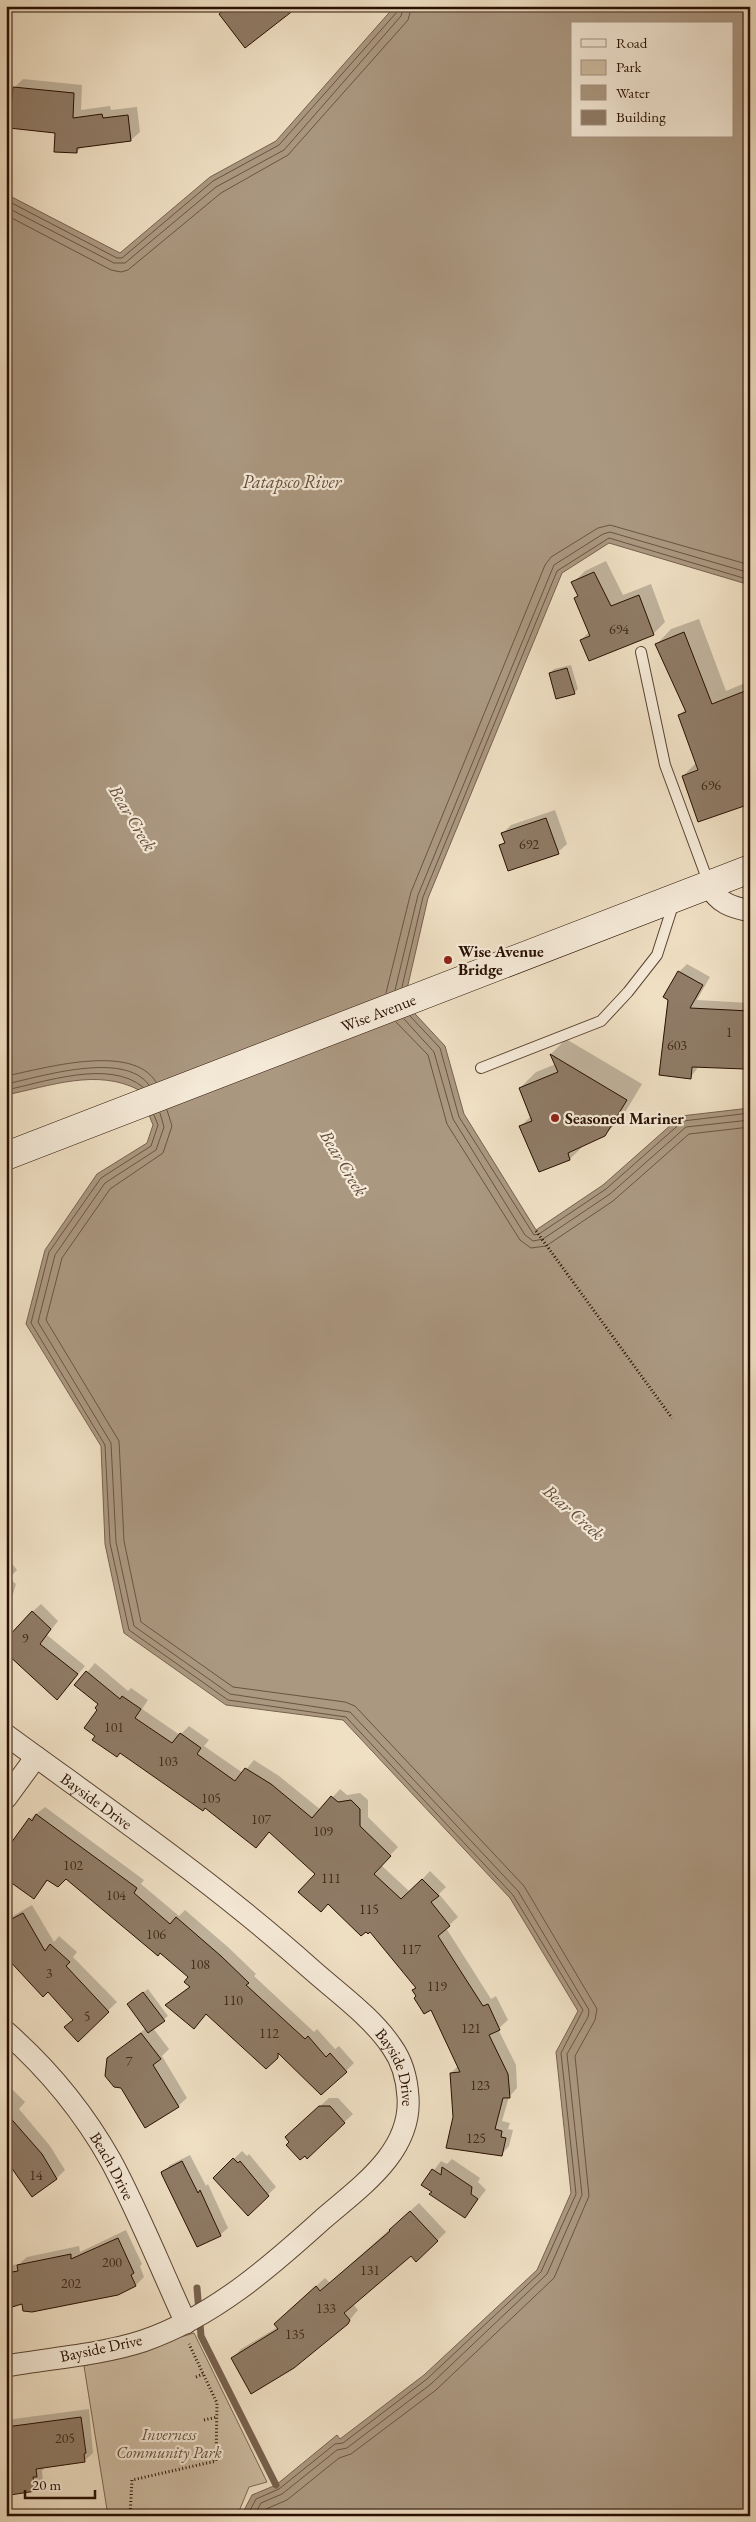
<svg xmlns="http://www.w3.org/2000/svg" width="756" height="2522" viewBox="0 0 756 2522" font-family="'EB Garamond',serif">
  <style>
    .green { fill: #cdbca2; stroke: #7a6652 }
    .water { fill: #ab9881; stroke: #77614e; fill-rule: evenodd }
    .shadow { fill: #0003 }
    .lines { fill: none; stroke-linecap: round; stroke-linejoin: round }
    .shore { stroke: #6a5441; stroke-width: 1 }
    .stream { stroke: #77614e; stroke-width: 7 }
    .building { fill: #8f7b66; stroke: #280f01 }
    .lane-casing { stroke: #5a4332; stroke-width: 12 }
    .street-casing { stroke: #5a4332; stroke-width: 23 }
    .secondary-casing { stroke: #280f01; stroke-width: 29 }
    .path { stroke: #280f01; stroke-width: 3; stroke-dasharray: 1 2.5; stroke-linecap: butt }
    .lane { stroke: #f5ead8; stroke-width: 10 }
    .street { stroke: #f5ead8; stroke-width: 21 }
    .secondary { stroke: #f5ead8; stroke-width: 28 }
    .poi-dot { fill: #8f2418; stroke: #f5ead8; stroke-width: 2 }
    .labels { text-anchor: middle; dominant-baseline: central; stroke-width: 4.5; stroke-linejoin: round; paint-order: stroke }
    .number-label { font-size: 14px; fill: #422a1a }
    .poi-label { font-size: 16px; font-weight: bold; fill: #280f01; stroke: #f5ead8; text-anchor: start }
    .street-label { font-size: 16px; fill: #280f01; stroke: #f5ead8 }
    .park-label { font-size: 16px; font-style: italic; fill: #624c39; stroke: #f5ead8 }
    .water-label { font-size: 18px; font-style: italic; fill: #634d3b; stroke: #f5ead8 }
  </style>
  <rect width="100%" height="100%" fill="#efdfc3"/>
  <filter id="stains"><feTurbulence type="fractalNoise" baseFrequency=".004" numOctaves="4"/><feColorMatrix values="0 0 0 0 .2 0 0 0 0 .09 0 0 0 0 .02 0 0 0 .5 -.17"/></filter>
  <radialGradient id="worn" r=".72"><stop offset=".6" stop-color="#630" stop-opacity="0"/><stop offset="1" stop-color="#630" stop-opacity=".3"/></radialGradient>
  <path class="green" d="M 194,2333 L 267,2482 L 249,2487 L 237,2516 L 108,2516 L 84,2366 Z"/>
  <path class="water" d="M 395,6 L 750,6 L 750,585 L 609,543 L 562,573 L 428,898 L 404,1002 L 445,1046 L 464,1114 L 536,1230 L 603,1185 L 681,1116 L 750,1108 L 750,2516 L 241,2516 L 252,2495 L 276,2485 L 337,2435 L 340,2439 L 424,2375 L 537,2270 L 571,2193 L 556,2052 L 578,2011 L 510,1898 L 343,1720 L 226,1705 L 124,1633 L 105,1544 L 101,1446 L 26,1324 L 45,1250 L 97,1174 L 147,1143 L 153,1125 L 139,1090 C 97,1068 50,1086 6,1095 L 6,194 L 120,253 L 210,177 L 276,141 ZM 572,24 L 732,24 L 732,136 L 572,136 Z"/>
  <g class="shadow">
    <path d="M 88,6 L 106,6 L 89,9 Z"/>
    <path d="M 23,79 L 82,85 L 81,110 L 110,106 L 111,110 L 137,107 L 140,132 L 131,140 L 82,146 L 77,152 L 14,88 Z"/>
    <path d="M 606,561 L 623,595 L 651,584 L 665,622 L 653,634 L 581,640 L 589,632 L 576,598 L 578,595 L 573,583 L 585,571 Z"/>
    <path d="M 699,619 L 726,691 L 750,681 L 750,750 L 683,776 L 697,762 L 679,715 L 686,709 L 657,644 L 671,629 Z"/>
    <path d="M 571,665 L 578,689 L 574,693 L 550,673 L 554,669 Z"/>
    <path d="M 555,810 L 567,844 L 558,852 L 501,845 L 505,841 L 503,833 L 511,825 Z"/>
    <path d="M 687,964 L 710,977 L 697,1000 L 750,1003 L 750,1068 L 699,1066 L 690,1078 L 679,972 Z"/>
    <path d="M 566,1039 L 642,1084 L 621,1119 L 604,1135 L 584,1145 L 570,1159 L 540,1171 L 520,1127 L 531,1116 L 520,1088 L 536,1072 L 556,1064 L 551,1054 Z"/>
    <path d="M 6,1556 L 17,1570 L 9,1578 L 16,1584 L 6,1619 Z"/>
    <path d="M 41,1604 L 58,1621 L 47,1635 L 85,1666 L 57,1699 L 6,1652 L 32,1612 Z"/>
    <path d="M 95,1663 L 128,1691 L 131,1688 L 148,1700 L 142,1709 L 180,1735 L 189,1726 L 209,1740 L 204,1746 L 243,1773 L 254,1760 L 279,1776 L 321,1810 L 340,1789 L 347,1795 L 360,1793 L 368,1800 L 368,1817 L 398,1847 L 381,1865 L 410,1892 L 430,1871 L 446,1887 L 439,1894 L 458,1917 L 446,1928 L 491,1999 L 496,1996 L 508,2020 L 498,2029 L 516,2065 L 517,2088 L 509,2097 L 502,2121 L 510,2123 L 508,2129 L 513,2130 L 509,2146 L 501,2155 L 454,2117 L 451,2073 L 458,2066 L 432,2008 L 418,1996 L 417,1987 L 370,1930 L 317,1874 L 270,1831 L 256,1846 L 206,1807 L 97,1735 L 100,1704 L 76,1685 Z"/>
    <path d="M 45,1807 L 144,1880 L 141,1884 L 179,1916 L 185,1910 L 229,1948 L 256,1974 L 254,1976 L 314,2032 L 317,2029 L 335,2049 L 339,2046 L 354,2063 L 346,2071 L 281,2053 L 269,2064 L 207,2013 L 202,2019 L 166,2005 L 190,1986 L 190,1977 L 66,1877 L 49,1879 L 34,1897 L 30,1819 Z"/>
    <path d="M 32,1905 L 54,1942 L 59,1936 L 77,1952 L 73,1957 L 117,2002 L 78,2040 L 74,2019 L 48,1990 L 6,1955 L 6,1920 Z"/>
    <path d="M 148,1989 L 168,2016 L 153,2028 L 169,2049 L 162,2056 L 187,2098 L 178,2106 L 108,2059 L 146,2028 L 133,2000 Z"/>
    <path d="M 6,2083 L 25,2102 L 19,2109 L 50,2146 L 65,2170 L 57,2178 L 21,2176 L 18,2178 L 6,2158 Z"/>
    <path d="M 329,2098 L 338,2098 L 353,2114 L 307,2157 L 295,2129 Z"/>
    <path d="M 242,2151 L 247,2156 L 249,2154 L 276,2187 L 248,2214 L 214,2178 Z"/>
    <path d="M 190,2155 L 206,2186 L 208,2184 L 228,2228 L 220,2235 L 163,2173 L 170,2165 Z"/>
    <path d="M 452,2159 L 480,2178 L 478,2182 L 486,2190 L 465,2216 L 423,2184 L 441,2161 L 447,2164 Z"/>
    <path d="M 419,2203 L 446,2232 L 437,2241 L 411,2255 L 353,2304 L 358,2310 L 347,2323 L 233,2358 L 241,2349 L 278,2327 L 284,2315 L 325,2278 L 330,2283 Z"/>
    <path d="M 126,2230 L 142,2264 L 140,2266 L 144,2277 L 136,2285 L 118,2294 L 23,2303 L 6,2302 L 6,2266 L 19,2264 L 27,2257 L 79,2246 L 80,2252 Z"/>
    <path d="M 89,2409 L 93,2453 L 84,2461 L 45,2467 L 42,2471 L 43,2481 L 35,2490 L 6,2494 L 6,2420 Z"/>
  </g>
  <g class="lines">
    <g class="shore">
      <path d="M 6,200 L 117,258 L 122,258 L 213,181 L 279,145 L 397,12 L 398,6"/>
      <path d="M 6,207 L 114,263 L 125,263 L 216,187 L 284,150 L 401,16 L 404,6"/>
      <path d="M 6,215 L 111,270 L 121,272 L 128,270 L 221,193 L 288,155 L 408,20 L 412,6"/>
      <path d="M 402,987 L 423,897 L 557,571 L 609,538 L 750,580"/>
      <path d="M 395,990 L 418,895 L 554,565 L 603,534 L 610,532 L 750,573"/>
      <path d="M 386,993 L 411,892 L 545,565 L 551,557 L 598,528 L 610,525 L 750,565"/>
      <path d="M 410,1016 L 440,1048 L 459,1117 L 534,1235 L 539,1234 L 606,1189 L 683,1121 L 750,1113"/>
      <path d="M 404,1019 L 434,1052 L 453,1119 L 525,1235 L 533,1241 L 543,1239 L 610,1194 L 686,1127 L 750,1120"/>
      <path d="M 396,1022 L 428,1055 L 447,1124 L 520,1240 L 531,1248 L 546,1246 L 613,1201 L 689,1134 L 750,1127"/>
      <path d="M 6,1076 C 42,1069 132,1042 156,1082"/>
      <path d="M 6,1084 C 40,1077 124,1050 149,1085"/>
      <path d="M 6,1090 C 45,1082 109,1059 143,1087"/>
      <path d="M 167,1110 L 172,1126 L 163,1153 L 110,1189 L 62,1258 L 46,1320 L 119,1441 L 124,1541 L 141,1622 L 233,1687 L 345,1702 L 355,1706 L 524,1886 L 597,2009 L 595,2020 L 575,2056 L 589,2196 L 554,2278 L 436,2390 L 351,2454 L 339,2458 L 287,2500 L 266,2509 L 262,2516"/>
      <path d="M 160,1113 L 164,1127 L 156,1150 L 105,1183 L 55,1255 L 38,1322 L 111,1443 L 116,1542 L 134,1626 L 230,1694 L 350,1712 L 518,1891 L 589,2010 L 588,2017 L 567,2054 L 582,2195 L 547,2274 L 431,2384 L 347,2448 L 337,2450 L 282,2494 L 261,2503 L 254,2516"/>
      <path d="M 154,1115 L 158,1125 L 151,1146 L 101,1178 L 49,1252 L 31,1323 L 105,1445 L 110,1543 L 129,1630 L 228,1700 L 346,1717 L 513,1895 L 583,2010 L 561,2053 L 576,2194 L 541,2272 L 427,2379 L 343,2443 L 335,2444 L 279,2489 L 256,2499 L 247,2516"/>
    </g>
    <path class="stream" d="M 197,2288 L 201,2336 L 276,2485"/>
  </g>
  <g class="building">
    <path d="M 229,6 L 299,6 L 245,48 L 219,14 Z"/>
    <path d="M 13,87 L 74,93 L 73,118 L 102,114 L 103,118 L 128,115 L 131,141 L 77,148 L 77,153 L 54,152 L 55,133 L 9,128 Z"/>
    <path d="M 594,572 L 611,606 L 639,595 L 654,635 L 589,661 L 580,640 L 590,636 L 574,598 L 578,596 L 571,582 Z"/>
    <path d="M 684,632 L 712,704 L 750,689 L 750,804 L 698,822 L 682,776 L 698,770 L 678,715 L 686,712 L 655,644 Z"/>
    <path d="M 567,668 L 575,694 L 556,699 L 549,673 Z"/>
    <path d="M 546,818 L 559,854 L 508,871 L 499,845 L 505,843 L 501,833 Z"/>
    <path d="M 678,971 L 703,985 L 690,1008 L 750,1011 L 745,1069 L 692,1067 L 691,1079 L 659,1075 L 668,1000 L 663,997 Z"/>
    <path d="M 550,1054 L 627,1100 L 605,1136 L 568,1153 L 570,1160 L 539,1172 L 519,1126 L 532,1121 L 519,1088 L 558,1072 Z"/>
    <path d="M 32,1611 L 51,1629 L 40,1644 L 78,1674 L 57,1700 L 6,1653 L 6,1639 Z"/>
    <path d="M 86,1671 L 120,1699 L 122,1696 L 141,1709 L 135,1718 L 172,1743 L 180,1733 L 201,1748 L 197,1754 L 235,1781 L 245,1768 L 271,1784 L 312,1818 L 331,1796 L 338,1802 L 351,1800 L 360,1809 L 360,1826 L 391,1856 L 374,1874 L 401,1899 L 422,1879 L 439,1896 L 431,1902 L 450,1926 L 438,1936 L 483,2006 L 488,2004 L 500,2030 L 489,2035 L 508,2074 L 510,2098 L 503,2098 L 495,2129 L 502,2131 L 501,2137 L 506,2138 L 502,2156 L 446,2148 L 453,2117 L 450,2073 L 460,2072 L 431,2010 L 424,2014 L 414,1998 L 416,1996 L 412,1990 L 416,1988 L 370,1932 L 368,1934 L 366,1932 L 361,1936 L 328,1904 L 321,1912 L 298,1892 L 315,1874 L 269,1832 L 256,1848 L 205,1808 L 203,1811 L 120,1753 L 117,1757 L 92,1740 L 95,1736 L 84,1728 L 97,1710 L 95,1708 L 98,1704 L 74,1685 Z"/>
    <path d="M 36,1814 L 137,1888 L 134,1893 L 170,1924 L 176,1917 L 221,1956 L 249,1983 L 246,1985 L 305,2039 L 308,2036 L 326,2057 L 330,2053 L 347,2072 L 321,2095 L 278,2053 L 278,2058 L 266,2069 L 206,2014 L 194,2029 L 165,2005 L 190,1987 L 184,1982 L 188,1977 L 160,1953 L 158,1956 L 66,1879 L 58,1887 L 47,1880 L 34,1899 L 6,1879 L 6,1850 L 29,1818 L 32,1821 Z"/>
    <path d="M 23,1913 L 45,1951 L 50,1944 L 70,1962 L 66,1966 L 109,2012 L 78,2042 L 64,2027 L 73,2020 L 48,1992 L 43,1997 L 6,1957 L 6,1922 Z"/>
    <path d="M 143,1992 L 165,2021 L 148,2033 L 127,2004 Z"/>
    <path d="M 141,2033 L 161,2059 L 153,2065 L 179,2107 L 145,2128 L 121,2088 L 114,2087 L 105,2076 L 107,2058 Z"/>
    <path d="M 319,2106 L 330,2106 L 345,2123 L 307,2159 L 305,2156 L 300,2160 L 286,2145 L 289,2142 L 285,2137 Z"/>
    <path d="M 6,2113 L 42,2154 L 57,2179 L 32,2197 L 6,2160 Z"/>
    <path d="M 233,2158 L 238,2163 L 240,2161 L 269,2196 L 248,2216 L 213,2178 Z"/>
    <path d="M 182,2161 L 198,2193 L 200,2190 L 221,2236 L 197,2247 L 162,2175 L 161,2172 Z"/>
    <path d="M 442,2167 L 472,2187 L 471,2194 L 478,2199 L 465,2218 L 429,2194 L 432,2192 L 421,2185 L 432,2169 L 441,2175 Z"/>
    <path d="M 410,2211 L 438,2241 L 416,2262 L 411,2256 L 344,2313 L 350,2320 L 348,2324 L 294,2368 L 251,2394 L 231,2358 L 278,2329 L 274,2324 L 316,2286 L 320,2291 L 390,2231 L 389,2230 Z"/>
    <path d="M 118,2238 L 134,2273 L 131,2275 L 136,2286 L 118,2295 L 32,2312 L 23,2311 L 22,2304 L 12,2307 L 6,2273 L 18,2271 L 17,2265 L 71,2254 L 71,2259 Z"/>
    <path d="M 81,2417 L 86,2453 L 84,2454 L 85,2462 L 36,2469 L 37,2477 L 33,2477 L 36,2491 L 10,2495 L 8,2481 L 6,2481 L 6,2427 Z"/>
  </g>
  <g class="lines">
    <defs>
      <g id="lane">
        <path d="M 641,652 L 665,765 L 709,884"/>
        <path d="M 481,1068 L 601,1021 L 628,992 L 657,955 L 674,902"/>
      </g>
      <g id="street">
        <path d="M 709,885 C 718,903 731,907 750,911"/>
        <path id="s1" d="M 6,1735 C 110,1811 215,1883 311,1969 C 338,1993 372,2017 392,2047 C 402,2061 407,2080 408,2097 C 412,2152 360,2187 323,2219 C 270,2267 213,2317 143,2341 C 100,2355 51,2358 6,2366"/>
        <path d="M 6,1798 L 36,1757"/>
        <path id="s2" d="M 6,2032 C 47,2068 84,2113 111,2161 C 139,2213 161,2269 186,2323"/>
      </g>
      <g id="secondary">
        <path id="s3" d="M 6,1156 L 750,869"/>
      </g>
    </defs>
    <use href="#lane" class="lane-casing"/>
    <use href="#street" class="street-casing"/>
    <use href="#secondary" class="secondary-casing"/>
    <g class="path">
      <path d="M 536,1231 L 672,1418"/>
      <path d="M 196,2377 L 203,2374"/>
      <path d="M 204,2420 L 217,2417"/>
      <path d="M 130,2516 L 132,2480 L 216,2461 L 217,2403 L 189,2344"/>
    </g>
    <use href="#lane" class="lane"/>
    <use href="#street" class="street"/>
    <use href="#secondary" class="secondary"/>
  </g>
  <g class="poi-dot">
    <circle cx="448" cy="960" r="5"/>
    <circle cx="555" cy="1118" r="5"/>
  </g>
  <g class="labels">
    <g class="number-label">
      <text x="619" y="629">694</text>
      <text x="711" y="785">696</text>
      <text x="529" y="844">692</text>
      <text x="729" y="1032">1</text>
      <text x="677" y="1045">603</text>
      <text x="25" y="1638">9</text>
      <text x="114" y="1727">101</text>
      <text x="168" y="1761">103</text>
      <text x="211" y="1798">105</text>
      <text x="261" y="1819">107</text>
      <text x="323" y="1831">109</text>
      <text x="73" y="1865">102</text>
      <text x="331" y="1878">111</text>
      <text x="116" y="1895">104</text>
      <text x="369" y="1909">115</text>
      <text x="156" y="1934">106</text>
      <text x="411" y="1949">117</text>
      <text x="200" y="1964">108</text>
      <text x="49" y="1973">3</text>
      <text x="437" y="1986">119</text>
      <text x="233" y="2000">110</text>
      <text x="87" y="2016">5</text>
      <text x="471" y="2028">121</text>
      <text x="269" y="2033">112</text>
      <text x="129" y="2061">7</text>
      <text x="480" y="2085">123</text>
      <text x="476" y="2138">125</text>
      <text x="36" y="2175">14</text>
      <text x="112" y="2262">200</text>
      <text x="370" y="2270">131</text>
      <text x="71" y="2283">202</text>
      <text x="326" y="2308">133</text>
      <text x="295" y="2334">135</text>
      <text x="65" y="2438">205</text>
    </g>
    <g class="poi-label">
      <text x="458" y="951">Wise Avenue<tspan x="458" dy="18">Bridge</tspan></text>
      <text x="565" y="1118">Seasoned Mariner</text>
    </g>
    <g class="street-label">
      <text stroke="none"><textPath href="#s3" startOffset="399">Wise Avenue</textPath></text>
      <text stroke="none"><textPath href="#s1" startOffset="112">Bayside Drive</textPath></text>
      <text stroke="none"><textPath href="#s1" startOffset="518">Bayside Drive</textPath></text>
      <text stroke="none"><textPath href="#s2" startOffset="172">Beach Drive</textPath></text>
      <text transform="translate(101 2348) rotate(-12)">Bayside Drive</text>
    </g>
    <g class="park-label">
      <text x="169" y="2434">Inverness<tspan x="169" dy="18">Community Park</tspan></text>
    </g>
    <g class="water-label">
      <text x="292" y="481">Patapsco River</text>
      <text transform="translate(133 818) rotate(59)">Bear Creek</text>
      <text transform="translate(344 1163) rotate(59)">Bear Creek</text>
      <text transform="translate(574 1512) rotate(41)">Bear Creek</text>
    </g>
  </g>
  <rect width="756" height="2522" fill="none" stroke="#efdfc3" stroke-width="25"/>
  <rect x="8" y="8" width="741" height="2507" fill="none" stroke="#280f01" stroke-width="2.5"/>
  <rect x="12" y="12" width="731" height="2497" fill="none" stroke="#280f01"/>
  <rect x="571" y="22" width="162" height="115" fill="#f5ead8" stroke="#a39282"/>
  <rect x="581" y="39" width="25" height="8" fill="#f5ead8" stroke="#a39282"/>
  <text x="616" y="48" font-size="15" fill="#280f01">Road</text>
  <rect x="581" y="60" width="25" height="15" fill="#cdbca2" stroke="#a39282"/>
  <text x="616" y="72" font-size="15" fill="#280f01">Park</text>
  <rect x="581" y="85" width="25" height="15" fill="#ab9881" stroke="#a39282"/>
  <text x="616" y="98" font-size="15" fill="#280f01">Water</text>
  <rect x="581" y="110" width="25" height="15" fill="#8f7b66" stroke="#a39282"/>
  <text x="616" y="122" font-size="15" fill="#280f01">Building</text>
  <path d="M25 2490v8h70v-8" fill="none" stroke="#280f01" stroke-width="2.5"/>
  <text x="32" y="2490" font-size="15" fill="#280f01" stroke="#f5ead8" stroke-width="4" paint-order="stroke">20 m</text>
  <rect width="100%" height="100%" filter="url(#stains)"/>
  <rect width="100%" height="100%" fill="url(#worn)"/>
</svg>
